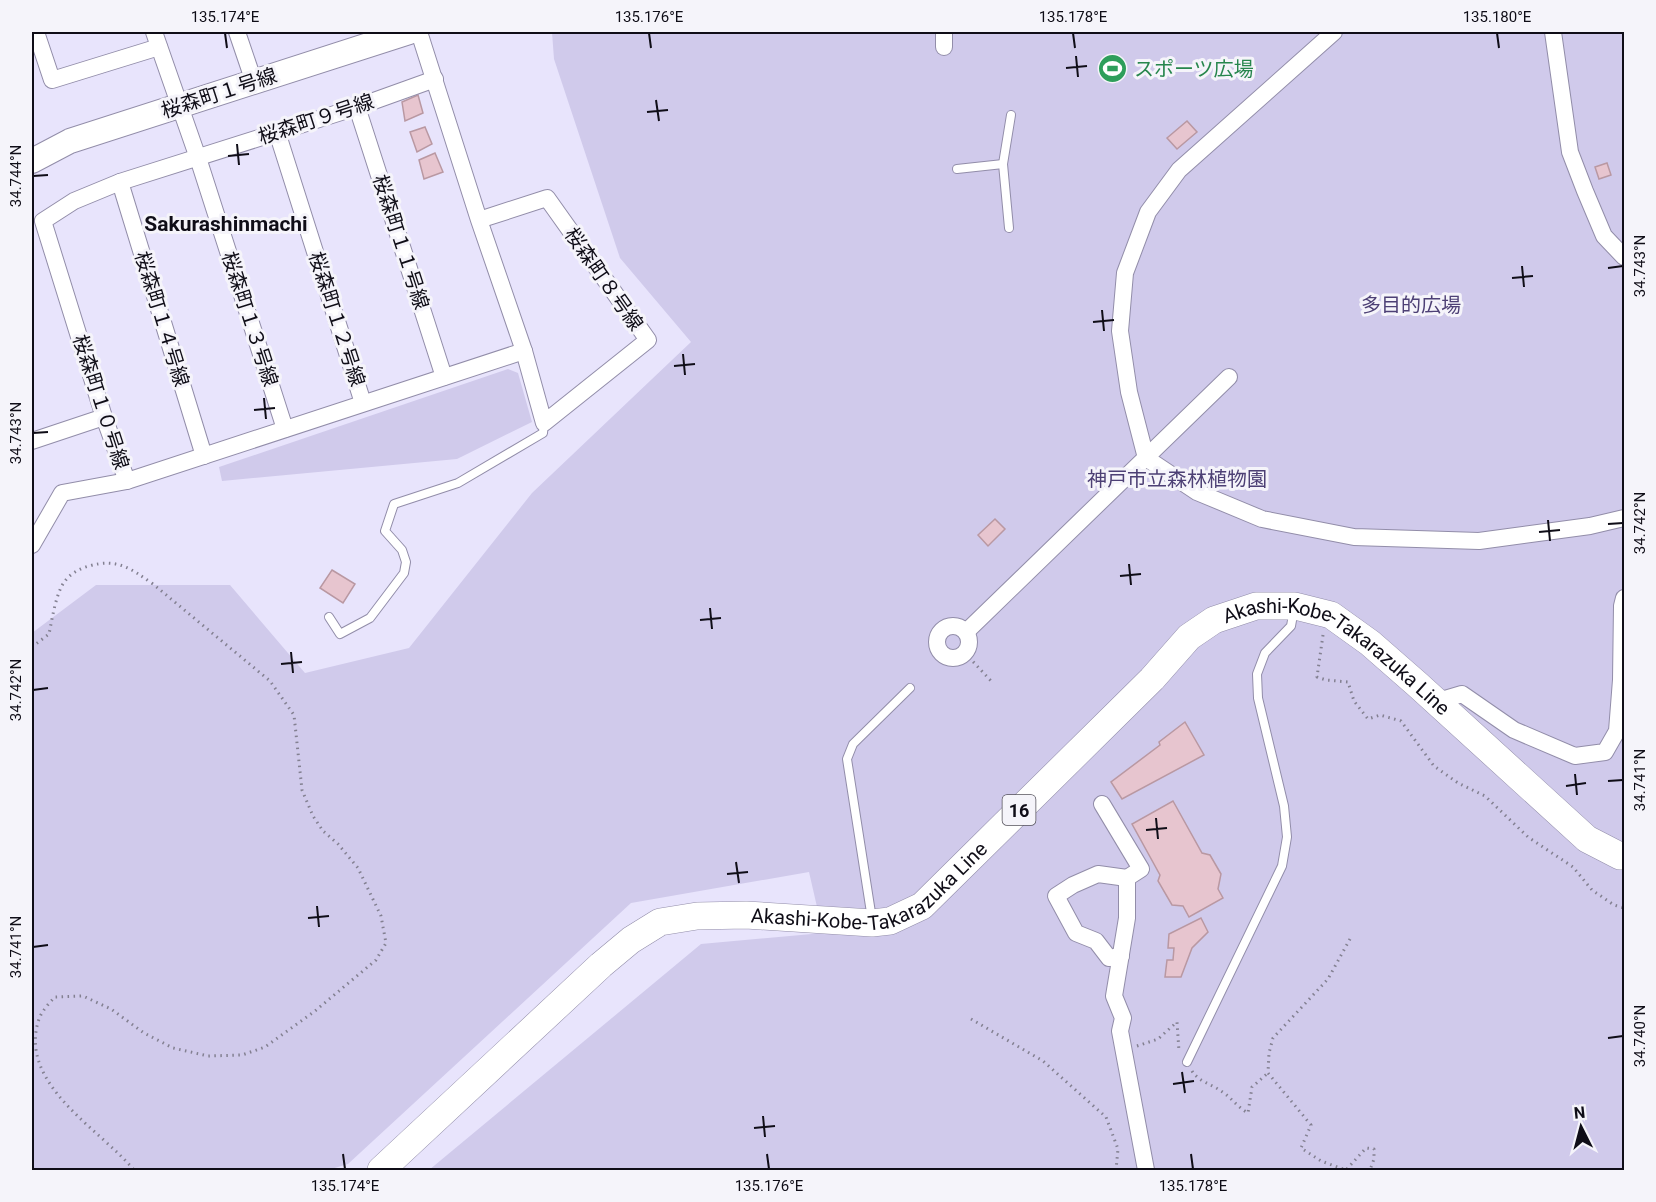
<svg xmlns="http://www.w3.org/2000/svg" width="1656" height="1202" viewBox="0 0 1656 1202" font-family="Roboto,'Noto Sans JP',sans-serif">
  <style>
    .green { fill: #d0caeb }
    .building { fill: #e7c5cf; stroke: #b998a2; stroke-width: 1.5 }
    .lines { fill: none; stroke-linecap: round; stroke-linejoin: round }
    .lane-casing { stroke: #928da9; stroke-width: 10 }
    .street-casing { stroke: #928da9; stroke-width: 18 }
    .secondary-casing { stroke: #928da9; stroke-width: 26 }
    .primary-casing { stroke: #928da9; stroke-width: 28 }
    .path { stroke: #838091; stroke-width: 3; stroke-dasharray: 1.5 4.5; stroke-linecap: butt }
    .lane { stroke: #fff; stroke-width: 8 }
    .street { stroke: #fff; stroke-width: 16 }
    .secondary { stroke: #fff; stroke-width: 24 }
    .primary { stroke: #fff; stroke-width: 27 }
    .ticks { fill: none; stroke: #0f0d17; stroke-width: 2 }
    .labels { text-anchor: middle; dominant-baseline: central; stroke-width: 6; stroke-linejoin: round; paint-order: stroke }
    .shield { fill: #f5f4fa; stroke: #54525b; stroke-width: 1.5 }
    .shield-label { font-size: 18px; font-weight: bold; fill: #0f0d17 }
    .leisure-label { font-size: 20px; fill: #27864d; stroke: #f5f4fa; text-anchor: start }
    .street-label { font-size: 20px; fill: #0f0d17; stroke: #f5f4fa }
    .park-label { font-size: 20px; fill: #4d4075; stroke: #f5f4fa }
    .neighbourhood-label { font-size: 21px; font-weight: bold; fill: #0f0d17; stroke: #f5f4fa }
    .neatline { fill: none; stroke: #0f0d17; stroke-width: 2 }
    .ticks-label { font-size: 15px; text-anchor: middle; fill: #0f0d17 }
  </style>
  <rect width="100%" height="100%" fill="#e8e4fc"/>
  <g class="green">
    <path d="M 552,32 L 1624,32 L 1624,1170 L 429,1170 L 701,944 L 823,933 L 809,872 L 631,903 L 348,1164 L 328,1170 L 32,1170 L 32,633 L 96,585 L 230,585 L 305,673 L 409,648 L 532,493 L 691,342 L 620,258 L 554,59 Z"/>
    <path d="M 508,369 L 518,373 L 532,422 L 457,459 L 222,481 L 219,467 Z"/>
  </g>
  <g class="building">
    <path d="M 418,95 L 423,113 L 405,121 L 402,102 Z"/>
    <path d="M 1187,121 L 1197,132 L 1177,149 L 1167,138 Z"/>
    <path d="M 425,127 L 432,144 L 417,152 L 410,132 Z"/>
    <path d="M 435,153 L 443,172 L 424,179 L 419,160 Z"/>
    <path d="M 1607,163 L 1611,175 L 1599,179 L 1595,167 Z"/>
    <path d="M 995,519 L 1005,529 L 988,546 L 978,535 Z"/>
    <path d="M 332,570 L 355,584 L 343,603 L 320,588 Z"/>
    <path d="M 1185,722 L 1204,755 L 1122,799 L 1111,782 L 1160,745 L 1159,742 Z"/>
    <path d="M 1173,801 L 1202,853 L 1210,855 L 1221,874 L 1218,889 L 1223,898 L 1189,917 L 1183,906 L 1172,905 L 1158,881 L 1160,875 L 1132,824 Z"/>
    <path d="M 1201,918 L 1208,932 L 1192,948 L 1181,977 L 1165,977 L 1167,960 L 1173,960 L 1174,948 L 1168,948 L 1169,934 Z"/>
  </g>
  <g class="lines">
    <defs>
      <g id="lane">
        <path d="M 957,169 L 1003,164"/>
        <path d="M 1009,228 L 1003,164 L 1011,115"/>
        <path d="M 329,617 L 340,634 L 370,618 L 404,573 L 406,562 L 402,550 L 385,531 L 394,504 L 458,483 L 543,433 L 544,423"/>
        <path d="M 872,919 L 847,759 L 853,744 L 910,688"/>
        <path d="M 1187,1062 L 1282,866 L 1287,837 L 1284,806 L 1258,698 L 1257,674 L 1265,653 L 1291,626 L 1294,609"/>
      </g>
      <g id="street">
        <path d="M 36,32 L 52,80 L 159,47"/>
        <path d="M 154,32 L 198,158 L 285,429"/>
        <path d="M 237,32 L 254,82"/>
        <path d="M 419,32 L 479,220 L 524,351 L 544,423 L 648,340 L 547,198 L 479,220"/>
        <path d="M 944,32 L 944,47"/>
        <path d="M 1334,32 L 1179,170 L 1148,212 L 1125,273 L 1120,331 L 1129,392 L 1146,458 L 1197,492 L 1262,519 L 1354,537 L 1479,541 L 1590,526 L 1624,518"/>
        <path d="M 1553,32 L 1570,152 L 1585,191 L 1604,236 L 1624,257"/>
        <path d="M 435,79 L 357,107 L 120,182 L 74,201 L 43,221 L 104,417 L 127,481 L 524,351"/>
        <path d="M 357,107 L 444,377"/>
        <path d="M 277,132 L 363,403"/>
        <path d="M 120,182 L 204,456"/>
        <path d="M 32,441 L 104,417"/>
        <path d="M 32,545 L 62,493 L 127,481"/>
        <circle cx="953" cy="642" r="16"/>
        <path d="M 966,632 L 1229,377"/>
        <path d="M 1435,702 L 1462,694 L 1514,730 L 1575,756 L 1605,752 L 1617,731 L 1621,680 L 1622,606 L 1624,598"/>
        <path d="M 1102,804 L 1141,869 L 1127,878 L 1127,918 L 1114,996 L 1123,1018 L 1120,1031 L 1146,1170"/>
        <path d="M 1121,956 L 1109,958 L 1096,941 L 1076,933 L 1056,896 L 1073,885 L 1098,874 L 1127,878"/>
      </g>
      <path id="secondary" d="M 32,161 L 70,141 L 409,32"/>
      <g id="primary">
        <path id="s1" d="M 381,1170 L 601,965 L 631,940 L 660,922 L 697,916 L 746,915 L 872,923 L 890,921 L 922,906 L 1152,679 L 1189,637 L 1214,620 L 1256,606 L 1295,606 L 1331,615 L 1370,643 L 1418,685 L 1587,839 L 1620,856 L 1624,856"/>
      </g>
    </defs>
    <use href="#lane" class="lane-casing"/>
    <use href="#street" class="street-casing"/>
    <use href="#secondary" class="secondary-casing"/>
    <use href="#primary" class="primary-casing"/>
    <g class="path">
      <path d="M 1323,635 L 1317,677 L 1326,680 L 1348,682 L 1354,701 L 1368,719 L 1380,715 L 1401,721 L 1434,766 L 1458,783 L 1485,796 L 1528,837 L 1573,867 L 1592,890 L 1614,905 L 1624,908"/>
      <path d="M 32,647 L 49,634 C 52,620 56,592 65,581 C 71,573 81,568 89,566 C 117,558 130,568 153,584 L 270,681 L 294,715 L 302,790 L 313,816 L 323,831 L 338,844 L 358,868 L 381,916 L 386,943 L 376,960 L 315,1011 L 265,1047 L 242,1055 L 208,1056 L 173,1048 L 144,1033 L 111,1009 L 83,996 L 55,997 C 49,1003 42,1011 39,1019 C 17,1084 100,1129 134,1170"/>
      <path d="M 965,653 L 992,682"/>
      <path d="M 1350,939 L 1328,979 L 1273,1038 L 1269,1053 L 1268,1073 L 1311,1125 L 1301,1148 L 1321,1161 L 1346,1170 L 1366,1148 L 1374,1149 L 1374,1159 L 1370,1170"/>
      <path d="M 971,1019 L 1043,1061 L 1106,1117 L 1118,1149 L 1116,1170"/>
      <path d="M 1137,1046 L 1158,1039 L 1177,1022 L 1179,1051"/>
      <path d="M 1192,1071 C 1198,1081 1211,1084 1221,1091 C 1231,1097 1237,1107 1248,1113 L 1252,1087 L 1268,1073"/>
    </g>
    <use href="#lane" class="lane"/>
    <use href="#street" class="street"/>
    <use href="#secondary" class="secondary"/>
    <use href="#primary" class="primary"/>
  </g>
  <path class="ticks" d="M 225,33 L 227,48M 649,33 L 651,48M 1073,33 L 1075,48M 1497,33 L 1499,48M 1076,56 L 1078,77M 1066,68 L 1087,66M 656,100 L 659,121M 647,112 L 668,110M 237,144 L 239,165M 228,156 L 249,154M 33,176 L 48,175M 1522,266 L 1524,287M 1608,268 L 1623,266M 1512,278 L 1533,276M 1102,310 L 1104,331M 1093,322 L 1114,320M 683,354 L 685,375M 674,366 L 695,364M 264,398 L 266,419M 254,410 L 275,408M 33,433 L 48,432M 1548,520 L 1550,541M 1608,524 L 1623,523M 1539,532 L 1560,530M 1129,564 L 1131,585M 1120,576 L 1141,574M 710,608 L 712,629M 700,620 L 721,618M 291,652 L 293,673M 281,664 L 302,662M 33,690 L 48,688M 1575,774 L 1577,795M 1608,781 L 1623,780M 1566,786 L 1586,783M 1156,818 L 1158,839M 1146,830 L 1167,828M 736,862 L 739,883M 727,874 L 748,872M 317,906 L 319,927M 308,918 L 329,916M 33,947 L 48,945M 1608,1038 L 1623,1036M 1182,1072 L 1185,1093M 1173,1084 L 1194,1081M 763,1116 L 765,1137M 754,1128 L 775,1126M 343,1154 L 345,1169M 767,1154 L 769,1169M 1191,1154 L 1193,1169"/>
  <defs>
    <symbol id="stadium-disc" viewBox="-11 -11 22 22"><circle r="9.5" fill="#2e9e5b" stroke="#f5f4fa"/><path d="M0-5a6.5 5 0 1 0 0 10a6.5 5 0 1 0 0-10ZM-3.5-1.8h7v3.6h-7Z" fill="#fff"/></symbol>
  </defs>
  <g fill-rule="evenodd">
    <use href="#stadium-disc" x="1096" y="52" width="33" height="33"/>
  </g>
  <g class="labels">
    <rect class="shield" x="1002.5" y="795" width="33" height="30" rx="4.5"/>
    <g class="shield-label">
      <text x="1019" y="810">16</text>
    </g>
    <g class="leisure-label">
      <text x="1134" y="69">スポーツ広場</text>
    </g>
    <g class="street-label">
      <text transform="translate(219 93) rotate(-18)">桜森町１号線</text>
      <text transform="translate(316 119) rotate(-18)">桜森町９号線</text>
      <text transform="translate(401 242) rotate(72)">桜森町１１号線</text>
      <text transform="translate(604 279) rotate(55)">桜森町８号線</text>
      <text transform="translate(162 319) rotate(73)">桜森町１４号線</text>
      <text transform="translate(250 319) rotate(72)">桜森町１３号線</text>
      <text transform="translate(337 319) rotate(72)">桜森町１２号線</text>
      <text transform="translate(101 402) rotate(72)">桜森町１０号線</text>
      <text stroke="none"><textPath href="#s1" startOffset="1190">Akashi-Kobe-Takarazuka Line</textPath></text>
      <text stroke="none"><textPath href="#s1" startOffset="596">Akashi-Kobe-Takarazuka Line</textPath></text>
    </g>
    <g class="park-label">
      <text x="1411" y="305">多目的広場</text>
      <text x="1177" y="479">神戸市立森林植物園</text>
    </g>
    <g class="neighbourhood-label">
      <text x="226" y="224">Sakurashinmachi</text>
    </g>
  </g>
  <rect width="1656" height="1202" fill="none" stroke="#f5f4fa" stroke-width="66"/>
  <g transform="translate(1581 1127) rotate(354)" stroke="#f5f4fa" stroke-width="4.5" paint-order="stroke">
  <path d="M0-4.5L10 22L0 15L-10 22Z" fill="#0f0d17"/>
  <text y="-9" font-size="16" font-weight="bold" text-anchor="middle" fill="#0f0d17">N</text>
  </g>
  <rect x="33" y="33" width="1590" height="1136" class="neatline"/>
  <g class="ticks-label">
    <text x="225" y="22">135.174°E</text>
    <text x="649" y="22">135.176°E</text>
    <text x="1073" y="22">135.178°E</text>
    <text x="1497" y="22">135.180°E</text>
    <text transform="translate(16 176) rotate(-90)" y="5">34.744°N</text>
    <text transform="translate(1640 266) rotate(-90)" y="5">34.743°N</text>
    <text transform="translate(16 433) rotate(-90)" y="5">34.743°N</text>
    <text transform="translate(1640 523) rotate(-90)" y="5">34.742°N</text>
    <text transform="translate(16 690) rotate(-90)" y="5">34.742°N</text>
    <text transform="translate(1640 780) rotate(-90)" y="5">34.741°N</text>
    <text transform="translate(16 947) rotate(-90)" y="5">34.741°N</text>
    <text transform="translate(1640 1036) rotate(-90)" y="5">34.740°N</text>
    <text x="345" y="1191">135.174°E</text>
    <text x="769" y="1191">135.176°E</text>
    <text x="1193" y="1191">135.178°E</text>
  </g>
</svg>
